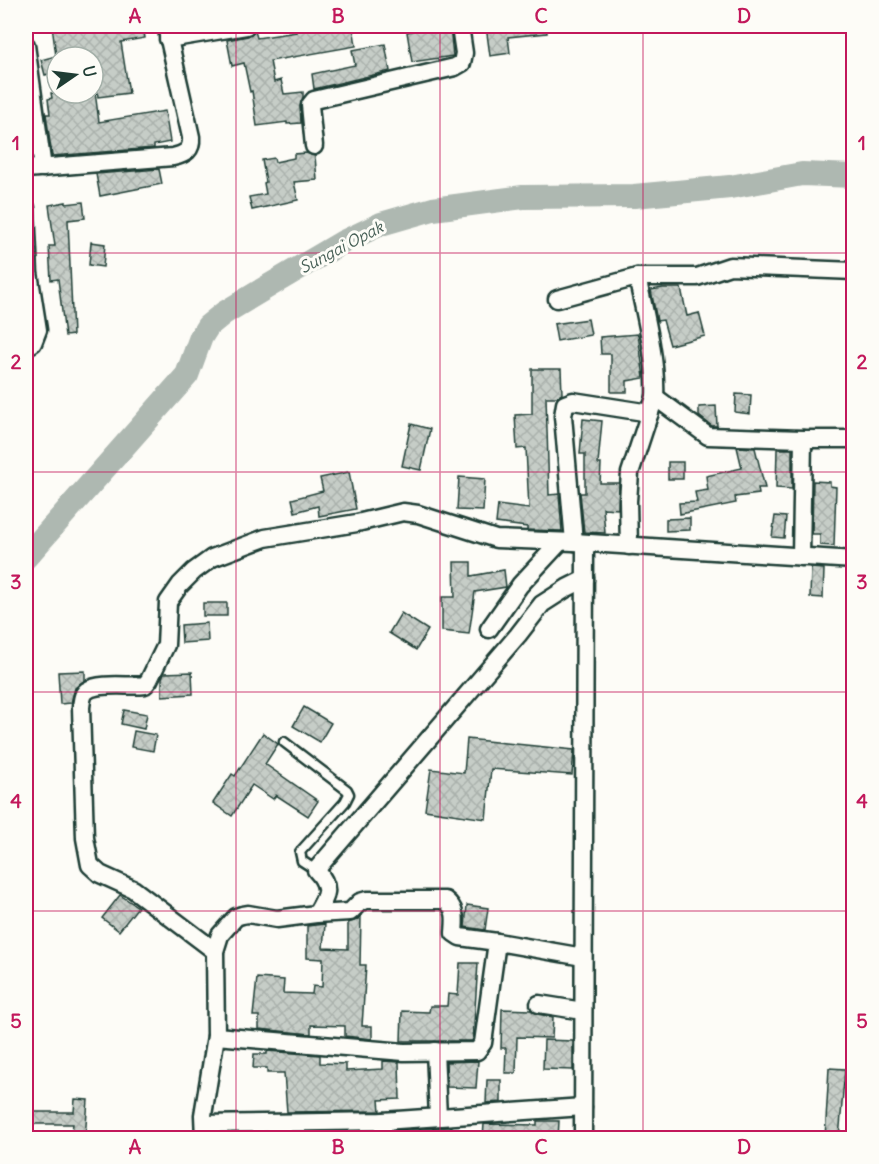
<svg xmlns="http://www.w3.org/2000/svg" width="879" height="1164" viewBox="0 0 879 1164" font-family="Delius,sans-serif">
  <style>
    .lines { fill: none; stroke-linecap: round; stroke-linejoin: round }
    .river { stroke: #aeb8b1; stroke-width: 24 }
    .building { fill: url(#building-cross-hatch); stroke: #1f3d34; stroke-width: 1.5 }
    .lane-casing { stroke: #1f3d34; stroke-width: 13 }
    .street-casing { stroke: #1f3d34; stroke-width: 21 }
    .lane { stroke: #fdfcf7; stroke-width: 8 }
    .street { stroke: #fdfcf7; stroke-width: 16 }
    .grid { fill: none; stroke: #c2185b; stroke-width: 1.5; stroke-opacity: 0.55 }
    .labels { text-anchor: middle; dominant-baseline: central; stroke-width: 6; stroke-linejoin: round; paint-order: stroke }
    .water-label { font-size: 16px; font-style: italic; fill: #435c53; stroke: #fdfcf7 }
    .neatline { fill: none; stroke: #c2185b; stroke-width: 2 }
    .grid-label { font-size: 20px; text-anchor: middle; font-weight: bold; fill: #c2185b }
  </style>
  <defs>
    <pattern id="building-cross-hatch" width="8" height="8" patternUnits="userSpaceOnUse" patternTransform="scale(1.5)"><rect width="8" height="8" fill="#c6cdc7"/><path d="M0 0l8 8M0 8l8-8" fill="none" stroke="#aab1ac"/></pattern>
  </defs>
  <rect width="100%" height="100%" fill="#fdfcf7"/>
  <filter id="ink" filterUnits="userSpaceOnUse"><feTurbulence type="fractalNoise" baseFrequency=".0167" numOctaves="2"/><feDisplacementMap in="SourceGraphic" scale="12" xChannelSelector="R" yChannelSelector="G"/><feConvolveMatrix kernelMatrix="1 2 1 2 8 2 1 2 1" color-interpolation-filters="sRGB"/></filter>
  <g filter="url(#ink)">
    <g class="lines">
      <path class="river" d="M 26,557 L 187,375 L 201,337 L 208,326 L 224,313 L 272,284 L 343,242 L 381,224 L 433,209 L 523,197 L 634,196 L 730,187 L 802,174 L 854,176"/>
    </g>
    <g class="building">
      <path d="M 52,26 L 143,26 L 145,38 L 121,42 L 129,93 L 98,97 L 93,57 L 57,57 L 57,72 L 45,75 L 41,60 L 56,56 Z"/>
      <path d="M 295,26 L 353,26 L 356,46 L 270,61 L 274,82 L 281,80 L 284,94 L 303,92 L 303,97 L 300,106 L 301,123 L 287,124 L 287,122 L 257,126 L 252,91 L 250,92 L 244,63 L 232,66 L 227,40 L 248,36 L 255,31 L 257,38 L 296,32 Z"/>
      <path d="M 411,26 L 450,26 L 453,56 L 412,62 L 407,32 L 412,31 Z"/>
      <path d="M 486,26 L 546,26 L 547,33 L 508,37 L 510,53 L 490,56 Z"/>
      <path d="M 385,44 L 390,71 L 314,89 L 312,74 L 355,65 L 352,50 Z"/>
      <path d="M 95,92 L 99,122 L 165,111 L 170,142 L 154,145 L 154,148 L 52,156 L 46,114 L 50,114 L 48,99 L 52,98 L 51,93 L 72,93 L 72,95 Z"/>
      <path d="M 306,153 L 315,156 L 317,180 L 294,182 L 298,200 L 252,210 L 249,197 L 266,194 L 264,183 L 266,182 L 262,160 L 274,158 L 275,162 L 294,158 L 294,154 Z"/>
      <path d="M 159,169 L 162,184 L 100,196 L 96,174 Z"/>
      <path d="M 66,202 L 66,204 L 83,202 L 85,218 L 68,220 L 73,335 L 65,336 L 58,279 L 51,280 L 49,246 L 55,246 L 49,205 Z"/>
      <path d="M 91,242 L 105,244 L 103,267 L 89,265 Z"/>
      <path d="M 663,288 L 681,288 L 687,316 L 699,313 L 705,336 L 670,345 L 663,320 L 657,321 L 651,290 Z"/>
      <path d="M 588,319 L 591,335 L 557,341 L 554,324 Z"/>
      <path d="M 638,334 L 644,378 L 627,381 L 627,392 L 611,392 L 611,354 L 601,354 L 600,337 Z"/>
      <path d="M 532,369 L 561,369 L 562,394 L 557,397 L 546,397 L 549,495 L 559,494 L 562,531 L 527,530 L 527,527 L 496,523 L 498,505 L 529,509 L 526,448 L 517,449 L 515,415 L 532,414 Z"/>
      <path d="M 736,394 L 751,395 L 750,414 L 735,412 Z"/>
      <path d="M 716,406 L 717,426 L 712,426 L 699,416 L 699,407 Z"/>
      <path d="M 583,419 L 602,421 L 598,464 L 601,464 L 600,483 L 619,483 L 618,509 L 603,508 L 605,533 L 584,532 L 580,493 L 585,493 L 585,454 L 580,454 Z"/>
      <path d="M 411,424 L 430,429 L 421,470 L 402,466 Z"/>
      <path d="M 737,447 L 755,448 L 765,488 L 758,488 L 759,494 L 735,497 L 736,503 L 680,514 L 679,503 L 697,502 L 695,492 L 708,490 L 706,476 L 742,468 Z"/>
      <path d="M 777,449 L 792,449 L 792,489 L 776,488 Z"/>
      <rect x="668" y="462" width="15" height="17"/>
      <path d="M 349,472 L 356,509 L 319,516 L 318,506 L 295,512 L 292,499 L 323,491 L 320,478 Z"/>
      <path d="M 459,477 L 485,479 L 483,511 L 457,510 Z"/>
      <path d="M 813,481 L 830,482 L 830,486 L 836,487 L 834,546 L 820,545 L 820,534 L 812,534 Z"/>
      <path d="M 775,516 L 786,517 L 784,538 L 772,537 Z"/>
      <path d="M 690,518 L 690,530 L 666,531 L 666,519 Z"/>
      <path d="M 454,562 L 471,562 L 471,576 L 504,570 L 506,587 L 475,592 L 469,634 L 442,631 L 442,597 L 455,597 Z"/>
      <path d="M 811,568 L 824,569 L 823,598 L 810,597 Z"/>
      <rect x="203" y="603" width="24" height="13"/>
      <path d="M 401,613 L 428,630 L 416,650 L 389,633 Z"/>
      <path d="M 207,623 L 208,641 L 182,643 L 181,625 Z"/>
      <path d="M 85,671 L 85,680 L 75,688 L 71,703 L 60,704 L 58,672 Z"/>
      <path d="M 192,672 L 193,694 L 162,696 L 162,678 L 164,673 Z"/>
      <path d="M 304,707 L 331,723 L 320,742 L 293,726 Z"/>
      <path d="M 124,710 L 147,714 L 144,729 L 121,724 Z"/>
      <path d="M 134,731 L 156,735 L 153,751 L 131,747 Z"/>
      <path d="M 263,733 L 278,744 L 265,764 L 318,801 L 308,816 L 276,795 L 273,799 L 252,785 L 232,816 L 213,803 L 232,774 L 235,776 Z"/>
      <path d="M 467,739 L 574,750 L 572,775 L 491,769 L 486,819 L 425,810 L 431,769 L 464,773 Z"/>
      <path d="M 120,895 L 138,907 L 119,931 L 102,918 Z"/>
      <path d="M 467,905 L 488,908 L 485,930 L 465,927 Z"/>
      <path d="M 361,916 L 360,965 L 366,965 L 362,1026 L 372,1026 L 372,1039 L 345,1036 L 345,1026 L 311,1025 L 311,1034 L 259,1029 L 259,1016 L 253,1016 L 257,978 L 284,980 L 283,993 L 312,994 L 313,986 L 322,987 L 323,959 L 307,958 L 307,926 L 325,924 L 323,948 L 348,949 L 348,923 L 357,920 Z"/>
      <path d="M 460,963 L 478,963 L 473,1039 L 472,1041 L 401,1041 L 402,1011 L 429,1012 L 430,1006 L 447,1006 L 448,994 L 458,995 Z"/>
      <path d="M 502,1009 L 531,1010 L 537,1014 L 553,1017 L 552,1038 L 517,1037 L 516,1073 L 505,1073 L 506,1048 L 501,1048 Z"/>
      <path d="M 544,1040 L 573,1041 L 573,1070 L 543,1069 Z"/>
      <path d="M 267,1051 L 320,1055 L 320,1063 L 346,1064 L 346,1071 L 383,1069 L 383,1061 L 399,1062 L 400,1099 L 379,1100 L 380,1111 L 287,1112 L 284,1073 L 267,1073 L 267,1068 L 253,1068 L 254,1054 L 267,1054 Z"/>
      <path d="M 478,1061 L 476,1088 L 447,1087 L 446,1062 Z"/>
      <path d="M 829,1068 L 845,1069 L 839,1138 L 825,1138 Z"/>
      <path d="M 487,1080 L 501,1080 L 501,1102 L 486,1103 Z"/>
      <path d="M 75,1099 L 88,1100 L 85,1138 L 71,1138 L 73,1124 L 31,1124 L 31,1112 L 74,1112 Z"/>
      <path d="M 537,1121 L 559,1121 L 558,1138 L 483,1138 L 484,1124 L 537,1125 Z"/>
      <path d="M 452,1127 L 453,1138 L 394,1138 L 394,1131 Z"/>
    </g>
    <g class="lines">
      <defs>
        <path id="lane" d="M 284,742 L 347,790 L 349,794 L 345,802 L 300,852 L 302,861 L 316,870"/>
        <g id="street">
          <path d="M 168,39 L 246,26"/>
          <path d="M 26,45 L 43,168"/>
          <path d="M 314,146 L 310,105 L 314,100 L 455,67 L 462,63 L 464,53 L 460,26"/>
          <path d="M 26,169 L 173,157 C 186,154 192,150 191,137 L 166,26"/>
          <path d="M 26,208 L 29,273 L 38,330 L 33,343 L 26,347"/>
          <path d="M 557,299 L 637,277 L 697,277 L 730,266 L 854,271"/>
          <path d="M 655,397 L 708,436 L 803,439"/>
          <path d="M 574,542 L 563,416 L 565,404 L 573,401 L 650,413"/>
          <path d="M 629,546 L 628,501 L 630,473 L 655,397 C 657,361 645,313 637,277"/>
          <path d="M 801,557 L 803,439 L 854,439"/>
          <path d="M 489,629 L 520,585 L 560,542"/>
          <path d="M 316,914 L 350,912 L 360,902 L 367,900 L 445,900 C 457,909 455,919 454,933 L 460,937 L 497,942"/>
          <path d="M 215,951 L 133,889 L 100,874 L 90,865 L 85,838 L 81,707 C 82,701 82,693 88,690 C 100,682 130,687 145,685 L 149,680 L 166,645 L 168,602 L 180,585 L 194,571 L 212,558 L 265,538 L 357,523 L 403,512 L 418,514 L 496,539 L 574,542 L 854,560"/>
          <path d="M 539,1004 L 583,1011"/>
          <path d="M 216,1036 L 404,1052 L 477,1051 L 483,1043 L 497,942 L 583,957"/>
          <path d="M 435,1051 L 438,1117"/>
          <path d="M 383,1121 L 384,1138"/>
          <path d="M 204,1124 L 383,1121 L 583,1107"/>
          <path d="M 204,1138 L 203,1115 L 216,1036 L 215,951 L 220,935 L 236,917 L 242,915 L 248,914 L 277,919 L 316,914 C 327,896 332,887 316,870 L 518,635 L 542,604 L 567,588 L 585,579"/>
          <path d="M 583,1138 L 585,544"/>
        </g>
      </defs>
      <use href="#lane" class="lane-casing"/>
      <use href="#street" class="street-casing"/>
      <use href="#lane" class="lane"/>
      <use href="#street" class="street"/>
    </g>
  </g>
  <path class="grid" d="M 236,26 L 236,1138M 440,26 L 440,1138M 643,26 L 643,1138M 26,253 L 854,253M 26,472 L 854,472M 26,692 L 854,692M 26,911 L 854,911"/>
  <g class="labels">
    <g class="water-label">
      <text transform="translate(341 247) rotate(-28)">Sungai Opak</text>
    </g>
  </g>
  <rect width="879" height="1164" fill="none" stroke="#fdfcf7" stroke-width="66"/>
  <g transform="translate(75 75) rotate(76)"><circle r="28" fill="#fdfcf7" stroke="#a4b0a9" stroke-width="1.5"/>
  <path d="M0-4.5L10 22L0 15L-10 22Z" fill="#1f3d34"/>
  <text y="-9" font-size="16" font-weight="bold" text-anchor="middle" fill="#1f3d34">U</text>
  </g>
  <rect x="33" y="33" width="813" height="1098" class="neatline"/>
  <g class="grid-label">
    <text x="135" y="23">A</text>
    <text x="338" y="23">B</text>
    <text x="541" y="23">C</text>
    <text x="744" y="23">D</text>
    <text x="16" y="150">1</text>
    <text x="862" y="150">1</text>
    <text x="16" y="369">2</text>
    <text x="862" y="369">2</text>
    <text x="16" y="589">3</text>
    <text x="862" y="589">3</text>
    <text x="16" y="808">4</text>
    <text x="862" y="808">4</text>
    <text x="16" y="1028">5</text>
    <text x="862" y="1028">5</text>
    <text x="135" y="1154">A</text>
    <text x="338" y="1154">B</text>
    <text x="541" y="1154">C</text>
    <text x="744" y="1154">D</text>
  </g>
</svg>
